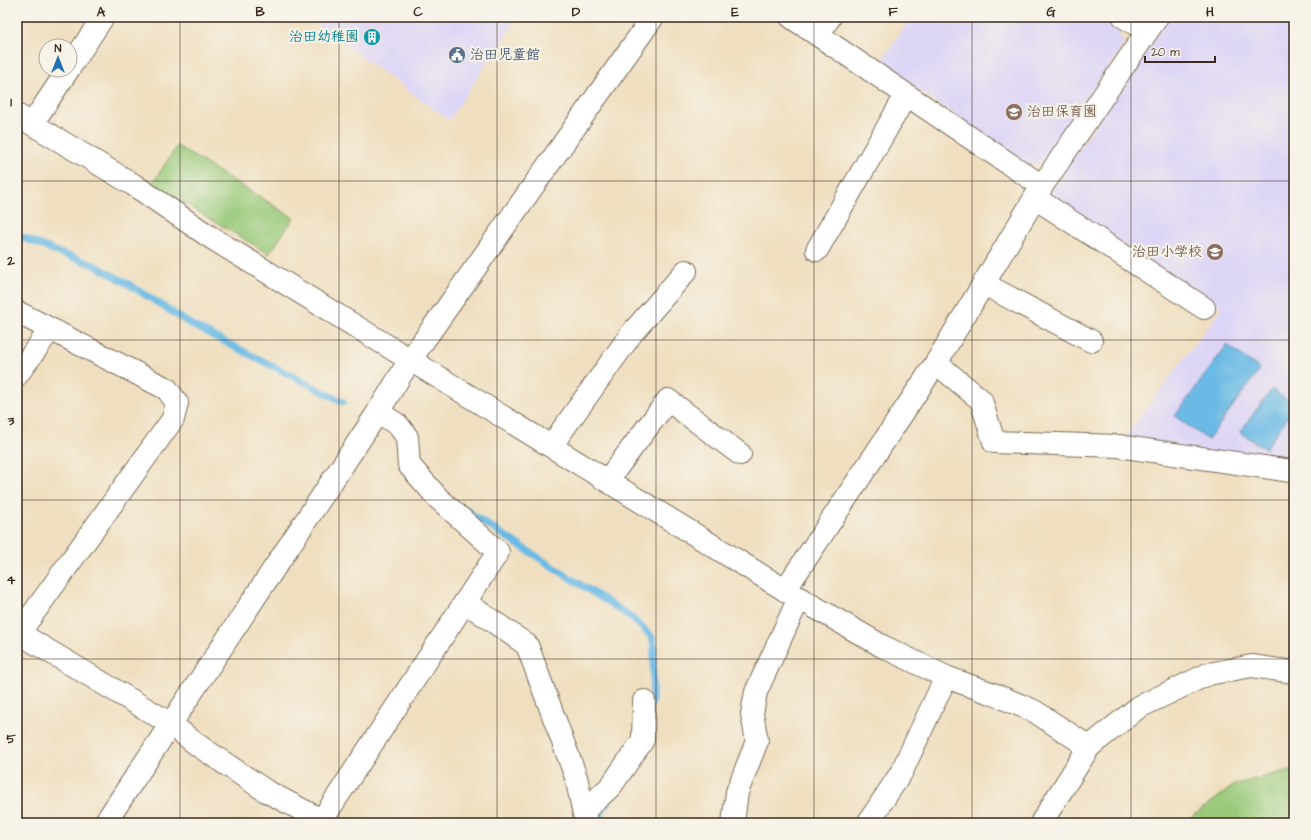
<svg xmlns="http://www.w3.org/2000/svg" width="1311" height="840" viewBox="0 0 1311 840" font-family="'Architects Daughter','Klee One',sans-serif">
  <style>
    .built { fill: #ddd5f6 }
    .green { fill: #99c979; stroke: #6a7a4c }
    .water { fill: #6abae5; stroke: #527282 }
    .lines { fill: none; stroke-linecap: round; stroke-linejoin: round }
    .stream { stroke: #6abae5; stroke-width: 7 }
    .minor-casing { stroke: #7a6957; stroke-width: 24 }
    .minor { stroke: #fff; stroke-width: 22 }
    .grid { fill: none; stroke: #3b2a1e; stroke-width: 1; stroke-opacity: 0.55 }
    .labels { text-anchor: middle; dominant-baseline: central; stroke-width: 4; stroke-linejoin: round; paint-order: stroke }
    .culture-label { font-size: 14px; font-weight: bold; fill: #0d838f; stroke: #f7f3e8; text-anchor: end }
    .service-label { font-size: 14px; font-weight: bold; fill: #4e5e75; stroke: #f7f3e8; text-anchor: start }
    .education-label { font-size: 14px; font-weight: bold; fill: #785e54; stroke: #f7f3e8; text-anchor: start }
    .neatline { fill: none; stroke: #3b2a1e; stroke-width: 1.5 }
    .grid-label { font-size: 13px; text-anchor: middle; font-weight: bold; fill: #3b2a1e }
  </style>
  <rect width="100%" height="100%" fill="#f7f3e8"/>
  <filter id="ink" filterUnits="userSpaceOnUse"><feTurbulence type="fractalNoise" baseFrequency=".025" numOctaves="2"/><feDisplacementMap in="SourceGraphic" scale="8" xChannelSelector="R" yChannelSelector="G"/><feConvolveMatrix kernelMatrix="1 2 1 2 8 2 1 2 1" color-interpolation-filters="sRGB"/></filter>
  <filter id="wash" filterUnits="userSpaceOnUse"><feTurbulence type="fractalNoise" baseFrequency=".012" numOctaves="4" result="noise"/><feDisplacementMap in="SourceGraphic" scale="16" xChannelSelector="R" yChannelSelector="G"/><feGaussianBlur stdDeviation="0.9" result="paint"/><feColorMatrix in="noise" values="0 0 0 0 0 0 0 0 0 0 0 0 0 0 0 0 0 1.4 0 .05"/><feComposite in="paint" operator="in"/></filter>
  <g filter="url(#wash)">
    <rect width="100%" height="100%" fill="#efdfc0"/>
    <g class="built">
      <path d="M 307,17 L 518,17 L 449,120 Z"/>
      <path d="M 911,17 L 1104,17 L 1115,24 L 1124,44 L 1044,161 L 1029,165 L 879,64 Z"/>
      <path d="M 1168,17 L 1294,17 L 1294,466 L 1122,441 L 1222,308 L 1048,195 Z"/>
    </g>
    <g class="green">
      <path d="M 177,146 L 294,218 L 269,254 L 152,184 Z"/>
      <path d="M 1294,769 L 1294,823 L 1183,823 L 1236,784 Z"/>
    </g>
    <g class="water">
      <path d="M 1227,345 L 1260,369 L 1208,440 L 1175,416 Z"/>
      <path d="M 1272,389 L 1294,405 L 1294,408 L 1265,449 L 1240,432 Z"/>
    </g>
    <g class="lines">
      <g class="stream">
        <path d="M 17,235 L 60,253 L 94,265 L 127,283 L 192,325 L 343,402"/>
        <path d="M 467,509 L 474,516 L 631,617 L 652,637 L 654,646 L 652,703"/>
        <path d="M 598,823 L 603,808 L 608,802"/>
      </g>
    </g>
  </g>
  <g filter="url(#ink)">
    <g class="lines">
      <defs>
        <g id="minor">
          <path d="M 791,17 L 1042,186"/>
          <path d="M 1124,17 L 1147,31"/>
          <path d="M 818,35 L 830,17"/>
          <path d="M 70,67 L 103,17"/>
          <path d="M 17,115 L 134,185 L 210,237 L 785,590 L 882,646 L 946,677 L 996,695 L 1034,711 L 1089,747"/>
          <path d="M 32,124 L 68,70"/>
          <path d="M 1035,198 L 1204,308"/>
          <path d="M 817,250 L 906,95"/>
          <path d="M 984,284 L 1091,341"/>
          <path d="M 17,312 L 167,389 L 177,403 L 173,419 L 17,636"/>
          <path d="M 936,363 L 981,400 L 994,442 L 1118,446 L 1291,471"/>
          <path d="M 17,375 L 50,330"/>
          <path d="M 551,446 L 632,333 L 686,271"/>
          <path d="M 607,481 L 668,400 L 740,454"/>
          <path d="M 785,590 L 936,363 L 1042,186 L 1157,17"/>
          <path d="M 465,602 L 527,645 L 576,777 L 586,823"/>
          <path d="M 17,632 L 171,724 L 196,744 L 266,791 L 327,823"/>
          <path d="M 584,811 L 611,786 L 643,740 L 644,701"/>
          <path d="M 105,823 L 378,412 L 410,360 L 653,17"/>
          <path d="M 320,823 L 498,552 L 438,498 L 409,465 L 407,437 L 398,425 L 378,412"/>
          <path d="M 733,823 L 737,792 L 757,741 L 752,714 L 756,692 L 799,598"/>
          <path d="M 868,823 L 901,773 L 946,677"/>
          <path d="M 1041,823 L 1089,747 L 1139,707 L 1208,674 L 1252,666 L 1294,672"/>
        </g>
      </defs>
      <use href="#minor" class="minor-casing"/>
      <use href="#minor" class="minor"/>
    </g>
  </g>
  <path class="grid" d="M 180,17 L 180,823M 339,17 L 339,823M 497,17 L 497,823M 656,17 L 656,823M 814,17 L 814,823M 972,17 L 972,823M 1131,17 L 1131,823M 17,181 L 1294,181M 17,340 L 1294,340M 17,500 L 1294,500M 17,659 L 1294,659"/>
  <defs>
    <symbol id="building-disc" viewBox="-11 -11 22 22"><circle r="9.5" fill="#0f9aa8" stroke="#f7f3e8"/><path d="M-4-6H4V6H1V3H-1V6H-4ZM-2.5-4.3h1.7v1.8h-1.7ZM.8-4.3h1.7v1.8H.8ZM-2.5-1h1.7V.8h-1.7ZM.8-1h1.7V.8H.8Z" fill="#fff"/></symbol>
    <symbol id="civic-disc" viewBox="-11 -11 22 22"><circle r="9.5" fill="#5c6f8a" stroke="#f7f3e8"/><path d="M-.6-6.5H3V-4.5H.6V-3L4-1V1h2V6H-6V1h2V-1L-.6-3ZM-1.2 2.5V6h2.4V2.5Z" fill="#fff"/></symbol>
    <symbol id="school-disc" viewBox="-11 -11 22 22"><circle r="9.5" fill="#8d6e63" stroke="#f7f3e8"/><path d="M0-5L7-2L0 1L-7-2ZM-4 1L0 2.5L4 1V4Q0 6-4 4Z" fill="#fff"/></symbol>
  </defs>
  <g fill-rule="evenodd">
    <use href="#building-disc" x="362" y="27" width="20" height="20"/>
    <use href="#civic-disc" x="447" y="45" width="20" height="20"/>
    <use href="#school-disc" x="1004" y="102" width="20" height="20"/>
    <use href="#school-disc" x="1205" y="242" width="20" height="20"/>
  </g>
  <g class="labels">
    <g class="culture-label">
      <text x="359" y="37">治田幼稚園</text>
    </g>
    <g class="service-label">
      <text x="470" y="55">治田児童館</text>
    </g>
    <g class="education-label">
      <text x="1027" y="112">治田保育園</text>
      <text x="1202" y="252" text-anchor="end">治田小学校</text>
    </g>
  </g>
  <rect width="1311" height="840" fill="none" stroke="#f7f3e8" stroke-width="44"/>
  <g transform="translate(58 58)"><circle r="19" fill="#f7f3e8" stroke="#aca397"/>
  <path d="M0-3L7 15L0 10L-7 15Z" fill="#1f6fb2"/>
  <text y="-6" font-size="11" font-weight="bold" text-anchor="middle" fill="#3b2a1e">N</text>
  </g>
  <path d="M1145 56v6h70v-6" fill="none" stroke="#3b2a1e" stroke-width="2"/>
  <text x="1151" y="56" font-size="12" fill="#3b2a1e" stroke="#f7f3e8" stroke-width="3" paint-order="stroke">20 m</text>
  <rect x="22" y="22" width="1267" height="796" class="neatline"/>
  <g class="grid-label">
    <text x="101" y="16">A</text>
    <text x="260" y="16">B</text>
    <text x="418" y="16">C</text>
    <text x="576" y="16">D</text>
    <text x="735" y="16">E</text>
    <text x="893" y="16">F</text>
    <text x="1051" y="16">G</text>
    <text x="1210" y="16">H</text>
    <text x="11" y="106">1</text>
    <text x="11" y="265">2</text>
    <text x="11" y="425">3</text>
    <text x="11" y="584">4</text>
    <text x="11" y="743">5</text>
  </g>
</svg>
